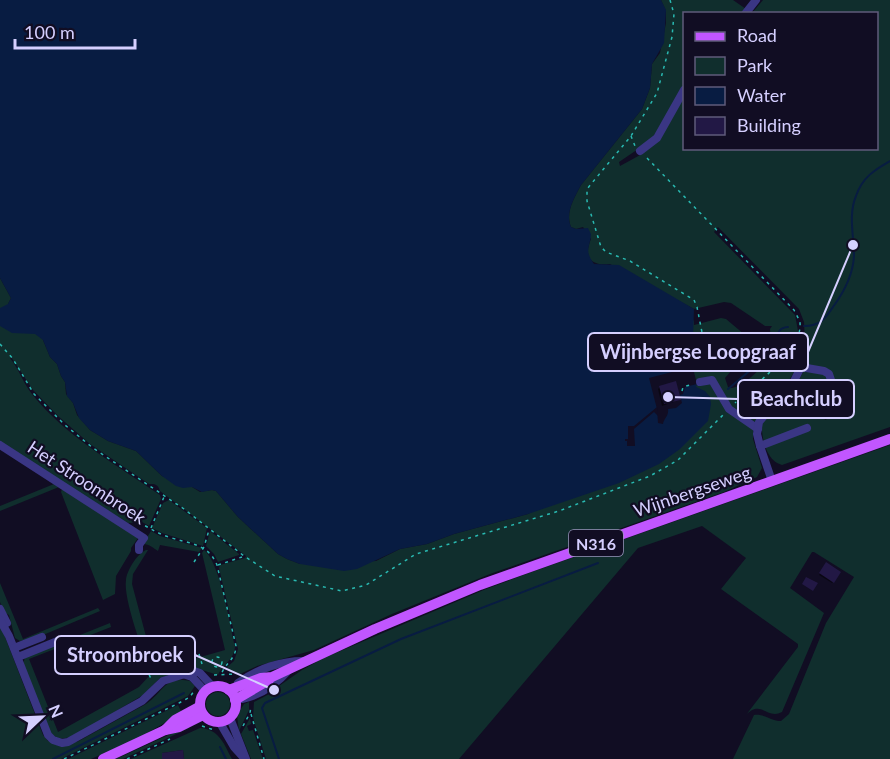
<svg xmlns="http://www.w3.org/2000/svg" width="890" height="759" viewBox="0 0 890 759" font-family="Lato,sans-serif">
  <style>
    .green { fill: #102e2d }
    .water { fill: #081c42 }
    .pier { fill: #110d23 }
    .shadow { fill: #0007 }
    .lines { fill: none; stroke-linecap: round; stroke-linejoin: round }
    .stream { stroke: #081c42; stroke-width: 2 }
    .building { fill: #221845 }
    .path { stroke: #29b9b1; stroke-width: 1.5; stroke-dasharray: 3 4.5; stroke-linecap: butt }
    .minor { stroke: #3a3684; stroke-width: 8 }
    .major { stroke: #c156ff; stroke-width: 10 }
    .labels { text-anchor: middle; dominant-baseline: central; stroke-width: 4.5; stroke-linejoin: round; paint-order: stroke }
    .shield { fill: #110d23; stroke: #9a95bd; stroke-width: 1.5 }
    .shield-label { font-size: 16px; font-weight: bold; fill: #d5cfff }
    .street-label { font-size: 18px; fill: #d5cfff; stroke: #110d23 }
    .leader { fill: none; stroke: #d5cfff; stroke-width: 2 }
    .callout-dot { fill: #d5cfff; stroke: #110d23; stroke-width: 2 }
    .callout { fill: #110d23; stroke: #d5cfff; stroke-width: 2 }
    .callout-label { font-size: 20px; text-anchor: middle; font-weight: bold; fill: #d5cfff }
  </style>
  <rect width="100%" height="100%" fill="#110d23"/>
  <g class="green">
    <path d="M 661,0 L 733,0 L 746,9 L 742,13 L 684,14 L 684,84 L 657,132 L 647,143 L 619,162 L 620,166 L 642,154 L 684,97 L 684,148 L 876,148 L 876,14 L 752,13 L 763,0 L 890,0 L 890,427 L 782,465 C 766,461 761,437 762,423 C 777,406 800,386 806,364 L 804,322 L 799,309 L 718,227 L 714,232 L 795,315 L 798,331 L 799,364 L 788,382 L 759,414 L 754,425 L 753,439 L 762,468 L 757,477 L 724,492 L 490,574 L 392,614 L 314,650 L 257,666 L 240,674 L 235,672 L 229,672 L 227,667 L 234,661 L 238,649 L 219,568 L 220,565 L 245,558 L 246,556 L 160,491 C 158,484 155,484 149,484 L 90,444 L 58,416 L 33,390 L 11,357 L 10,358 C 19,369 23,383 32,394 C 65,436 117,465 160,495 L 161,499 L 149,526 L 142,522 L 128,523 L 0,443 L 0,278 L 11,298 L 8,304 L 36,323 L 50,357 L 57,364 L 61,376 L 65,382 L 66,394 L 73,403 L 77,415 L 90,430 L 108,441 L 136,451 L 162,476 L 192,487 L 200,492 L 212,490 L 216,491 L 238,517 L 278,554 L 287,559 L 300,564 L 376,561 L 400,549 L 427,544 L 454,534 L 528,514 L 710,400 L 710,397 L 695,387 L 697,384 L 693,368 L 672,372 L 694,319 L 694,325 L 721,318 L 726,319 L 751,340 L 751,348 L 725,378 L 728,387 L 732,388 C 748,384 763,366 772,353 L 770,329 L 772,326 L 765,326 L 731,303 L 724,302 L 694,309 L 610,264 C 591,266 583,258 591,239 L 583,227 L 576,229 L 571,227 C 565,213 574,198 581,185 L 642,109 L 650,88 L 652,64 L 660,53 L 666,23 L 666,11 Z"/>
    <path d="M 890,445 L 890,759 L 733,759 L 754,715 C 763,713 771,721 781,721 L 789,714 L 826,623 L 854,577 L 814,552 L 812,552 L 790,588 L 824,613 L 782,712 C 767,720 761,699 746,715 L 798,647 L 798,644 L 721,589 L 746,558 L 702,526 L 638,548 L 459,759 L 266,759 L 253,718 L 254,702 L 279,689 L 279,686 L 302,670 L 324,658 L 486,589 L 532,572 Z"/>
    <path d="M 54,484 L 59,487 L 0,511 L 0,506 Z"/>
    <path d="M 62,489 L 138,538 L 131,548 L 131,551 L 116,576 L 115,594 L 103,600 L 61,492 Z"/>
    <path d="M 169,500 L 207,528 L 203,546 L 162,533 L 152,528 L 163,503 Z"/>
    <path d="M 151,531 L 160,536 L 202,548 L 199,552 L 160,545 L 158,551 C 153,548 150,544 143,544 Z"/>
    <path d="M 210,531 L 239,554 L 239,555 L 218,562 L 214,554 L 206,546 Z"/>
    <path d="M 146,550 L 148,550 L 133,574 L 132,584 L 155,670 L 225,650 L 202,553 L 204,550 C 220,562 230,625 235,647 C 234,660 222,665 218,675 L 202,670 L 186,668 L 159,679 L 143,695 L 72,737 L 59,739 L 51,734 L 23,664 L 25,657 L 110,623 L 111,627 L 29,659 L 58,732 L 139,687 L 151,674 C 144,654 123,599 126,580 C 127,570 137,554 146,550 Z"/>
    <path d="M 0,583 L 23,639 L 98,608 L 100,611 L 36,638 L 20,641 L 15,638 L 9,615 L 4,612 L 0,602 Z"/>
    <path d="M 0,624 L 43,735 L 48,741 L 77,742 L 146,704 C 164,692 164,676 190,681 L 195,686 L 188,696 L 184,698 L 61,759 L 0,759 Z"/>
    <circle cx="218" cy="704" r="12"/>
    <path d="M 249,702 L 249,710 L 239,731 L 237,715 L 244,704 Z"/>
    <path d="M 178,705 L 182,713 L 140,737 L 98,756 L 91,759 L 68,759 Z"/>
    <path d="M 250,718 L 251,724 L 247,726 L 249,731 L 253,730 L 263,759 L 251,759 L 241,734 Z"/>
    <path d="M 188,726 L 189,728 L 123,759 L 116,759 Z"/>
    <path d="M 200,728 C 219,729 224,744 232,759 L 184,759 L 183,750 L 162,753 L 162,759 L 131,759 Z"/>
  </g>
  <path class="water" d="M 0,0 L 661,0 L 666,10 L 664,43 L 652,64 L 650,88 L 642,109 L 581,185 C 574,198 565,213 571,227 L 576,229 L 588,228 L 591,234 C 590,248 584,250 594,264 L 619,265 L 694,309 L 693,338 L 689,358 L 676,365 L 672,372 L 649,378 L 657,409 L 658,423 L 663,424 C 664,418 669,416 668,409 L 676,408 L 682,403 L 680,395 L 683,394 L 685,387 L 697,384 L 696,387 L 705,391 L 710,397 L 711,404 L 708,421 L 680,449 L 659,464 L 619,483 L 528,514 L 454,534 L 427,544 L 400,549 L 357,569 L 344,571 L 300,564 L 287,559 L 278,554 L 238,517 L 216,491 L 212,490 L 202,492 L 192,487 L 183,488 L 176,486 L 162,476 L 136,451 L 108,441 L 90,430 L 79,418 L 73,403 L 67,396 L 65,382 L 61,376 L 57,364 L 50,357 L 43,340 L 35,334 L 12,333 L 0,326 L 0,308 L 8,304 L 11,298 L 0,278 Z"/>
  <path class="pier" d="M 657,407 L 658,416 L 654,412 L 634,429 L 635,446 L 627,446 L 627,441 L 625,441 L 625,439 L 628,439 L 628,426 L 634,426 Z"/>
  <g class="shadow">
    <path d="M 660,387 L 680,400 L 662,406 L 658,389 Z"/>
    <path d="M 833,397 L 839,414 L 825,420 L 819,402 Z"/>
    <path d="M 825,565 L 833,582 L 832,583 L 819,575 Z"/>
  </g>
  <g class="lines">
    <g class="stream">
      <path d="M 804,326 C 820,326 825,319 833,307 C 844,292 853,275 854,256 C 854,236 848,215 856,196 C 862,178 874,170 890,161"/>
      <path d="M 728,389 C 743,376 761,363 773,347 C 780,338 774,328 788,327"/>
      <path d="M 220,747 L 226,759"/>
      <path d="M 53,759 L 184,693"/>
      <path d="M 279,759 L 262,708 L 265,703 L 401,639 L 598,563"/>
    </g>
  </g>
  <g class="building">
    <path d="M 676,381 L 681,400 L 664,404 L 659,386 Z"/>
    <path d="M 832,395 L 840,414 L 827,419 L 820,399 Z"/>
    <path d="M 826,562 L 841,572 L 834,583 L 819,573 Z"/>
    <path d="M 806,577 L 818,583 L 813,591 L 802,584 Z"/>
    <path d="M 183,750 L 184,759 L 162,759 L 162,753 Z"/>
  </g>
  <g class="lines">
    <g class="path">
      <path d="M 670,0 L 674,14 L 672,37 L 657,93 L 631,136 L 587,189 L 587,201 L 601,247 L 606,252 L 630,261 L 694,300 L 697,307 L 710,373"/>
      <path d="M 631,136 L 635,146"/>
      <path d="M 647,158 L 794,310 C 796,314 799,319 800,323 C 803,350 753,386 735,403"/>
      <path d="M 0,344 L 13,359 L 34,394 L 65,425 L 93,448 L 184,509 L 244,556 L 275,576 L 342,591 L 366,585 L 416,554 L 559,511 L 650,476 L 678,460 L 723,415"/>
      <path d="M 682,391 L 683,387 L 693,384"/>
      <path d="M 138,524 L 142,524 C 151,529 159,534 169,537 C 189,544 208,543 217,565 L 236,646 C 236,659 225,663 221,675"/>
      <path d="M 151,528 L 164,497"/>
      <path d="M 194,562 L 204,547 L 209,530"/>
      <path d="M 218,565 L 242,557"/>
      <path d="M 199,654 L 202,664"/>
      <circle cx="217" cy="662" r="5"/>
      <path d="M 146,668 L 152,681"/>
      <path d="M 214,675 L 236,674"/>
      <path d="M 251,714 L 264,759"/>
      <path d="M 202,726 L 214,730"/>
      <path d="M 243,726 L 250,713 L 251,706"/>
      <path d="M 64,759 L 179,703 L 190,697 L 194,691"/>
      <path d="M 127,759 L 170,739"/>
    </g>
    <g class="minor">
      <path d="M 745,14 L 756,0"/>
      <path d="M 640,151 L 657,138 L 684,90"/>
      <path d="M 700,382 L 712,380 L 729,409 L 758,429"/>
      <path d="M 0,445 L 144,538 L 139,545 L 139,550"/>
      <path d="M 760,446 L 807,428"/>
      <path d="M 772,481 L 760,446 L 757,434 L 759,422 L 794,381 L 801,367 L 824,371 L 829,374 L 834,389"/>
      <path d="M 0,609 L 7,623"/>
      <path d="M 0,620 L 9,636 L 48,735 L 53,740 L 62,743 L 68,742 L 142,701 L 163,681 L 194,671 L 200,673 L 213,687"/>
      <path d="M 14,648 L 42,637"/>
      <path d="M 18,657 L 60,640"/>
      <path d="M 183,674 L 192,677 L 205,691"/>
      <path d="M 238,683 C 257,669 282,660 307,661"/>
      <path d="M 242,699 C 261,695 276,685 289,670"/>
      <path d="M 230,718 L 246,759"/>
      <path d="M 220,723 L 234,747 L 243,757"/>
    </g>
    <g class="major">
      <circle cx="218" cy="704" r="18"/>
      <path d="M 229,690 L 261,678 L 272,677 L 375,629 L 480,585 L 890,439"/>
      <path d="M 235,700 L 269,680"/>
      <path d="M 165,730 L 179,727 L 203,715"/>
      <path d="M 103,759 L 165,730 L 175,720 L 199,707"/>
    </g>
  </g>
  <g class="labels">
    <rect class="shield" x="569" y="530" width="54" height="26" rx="4.5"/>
    <g class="shield-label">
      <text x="596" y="543">N316</text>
    </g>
    <g class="street-label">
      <text transform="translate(87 482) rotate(33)">Het Stroombroek</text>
      <text transform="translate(692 491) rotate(-19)">Wijnbergseweg</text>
    </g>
  </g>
  <path class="leader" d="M853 245L808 352M668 397L738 399M274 690L195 655"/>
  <g class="callout-dot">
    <circle cx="853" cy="245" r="6"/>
    <circle cx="668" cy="397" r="6"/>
    <circle cx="274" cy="690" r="6"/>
  </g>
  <g class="callout">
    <rect x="588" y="333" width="220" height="38" rx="6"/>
    <rect x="738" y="380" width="116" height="38" rx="6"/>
    <rect x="55" y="636" width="140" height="38" rx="6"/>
  </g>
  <g class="callout-label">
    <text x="698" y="359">Wijnbergse Loopgraaf</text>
    <text x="796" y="406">Beachclub</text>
    <text x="125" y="662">Stroombroek</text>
  </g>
  <rect x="683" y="12" width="195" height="138" fill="#110d23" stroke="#5f5b7b" stroke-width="1.5"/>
  <rect x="695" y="32" width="30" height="9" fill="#c156ff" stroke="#5f5b7b" stroke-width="1.5"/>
  <text x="737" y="42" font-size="18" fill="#d5cfff">Road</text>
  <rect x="695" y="57" width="30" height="18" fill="#102e2d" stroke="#5f5b7b" stroke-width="1.5"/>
  <text x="737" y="72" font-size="18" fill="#d5cfff">Park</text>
  <rect x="695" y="87" width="30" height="18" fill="#081c42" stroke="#5f5b7b" stroke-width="1.5"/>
  <text x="737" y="102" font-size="18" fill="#d5cfff">Water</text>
  <rect x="695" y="117" width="30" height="18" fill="#221845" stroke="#5f5b7b" stroke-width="1.5"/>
  <text x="737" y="132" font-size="18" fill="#d5cfff">Building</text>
  <g transform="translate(42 717) rotate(67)" stroke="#110d23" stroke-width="4.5" paint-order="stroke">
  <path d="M0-4.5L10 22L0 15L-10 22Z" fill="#d5cfff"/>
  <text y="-9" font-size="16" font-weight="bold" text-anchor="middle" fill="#d5cfff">N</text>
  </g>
  <path d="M15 39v9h120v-9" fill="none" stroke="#d5cfff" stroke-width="3"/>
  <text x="24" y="39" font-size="18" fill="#d5cfff" stroke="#110d23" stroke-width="4.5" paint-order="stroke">100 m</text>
</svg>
